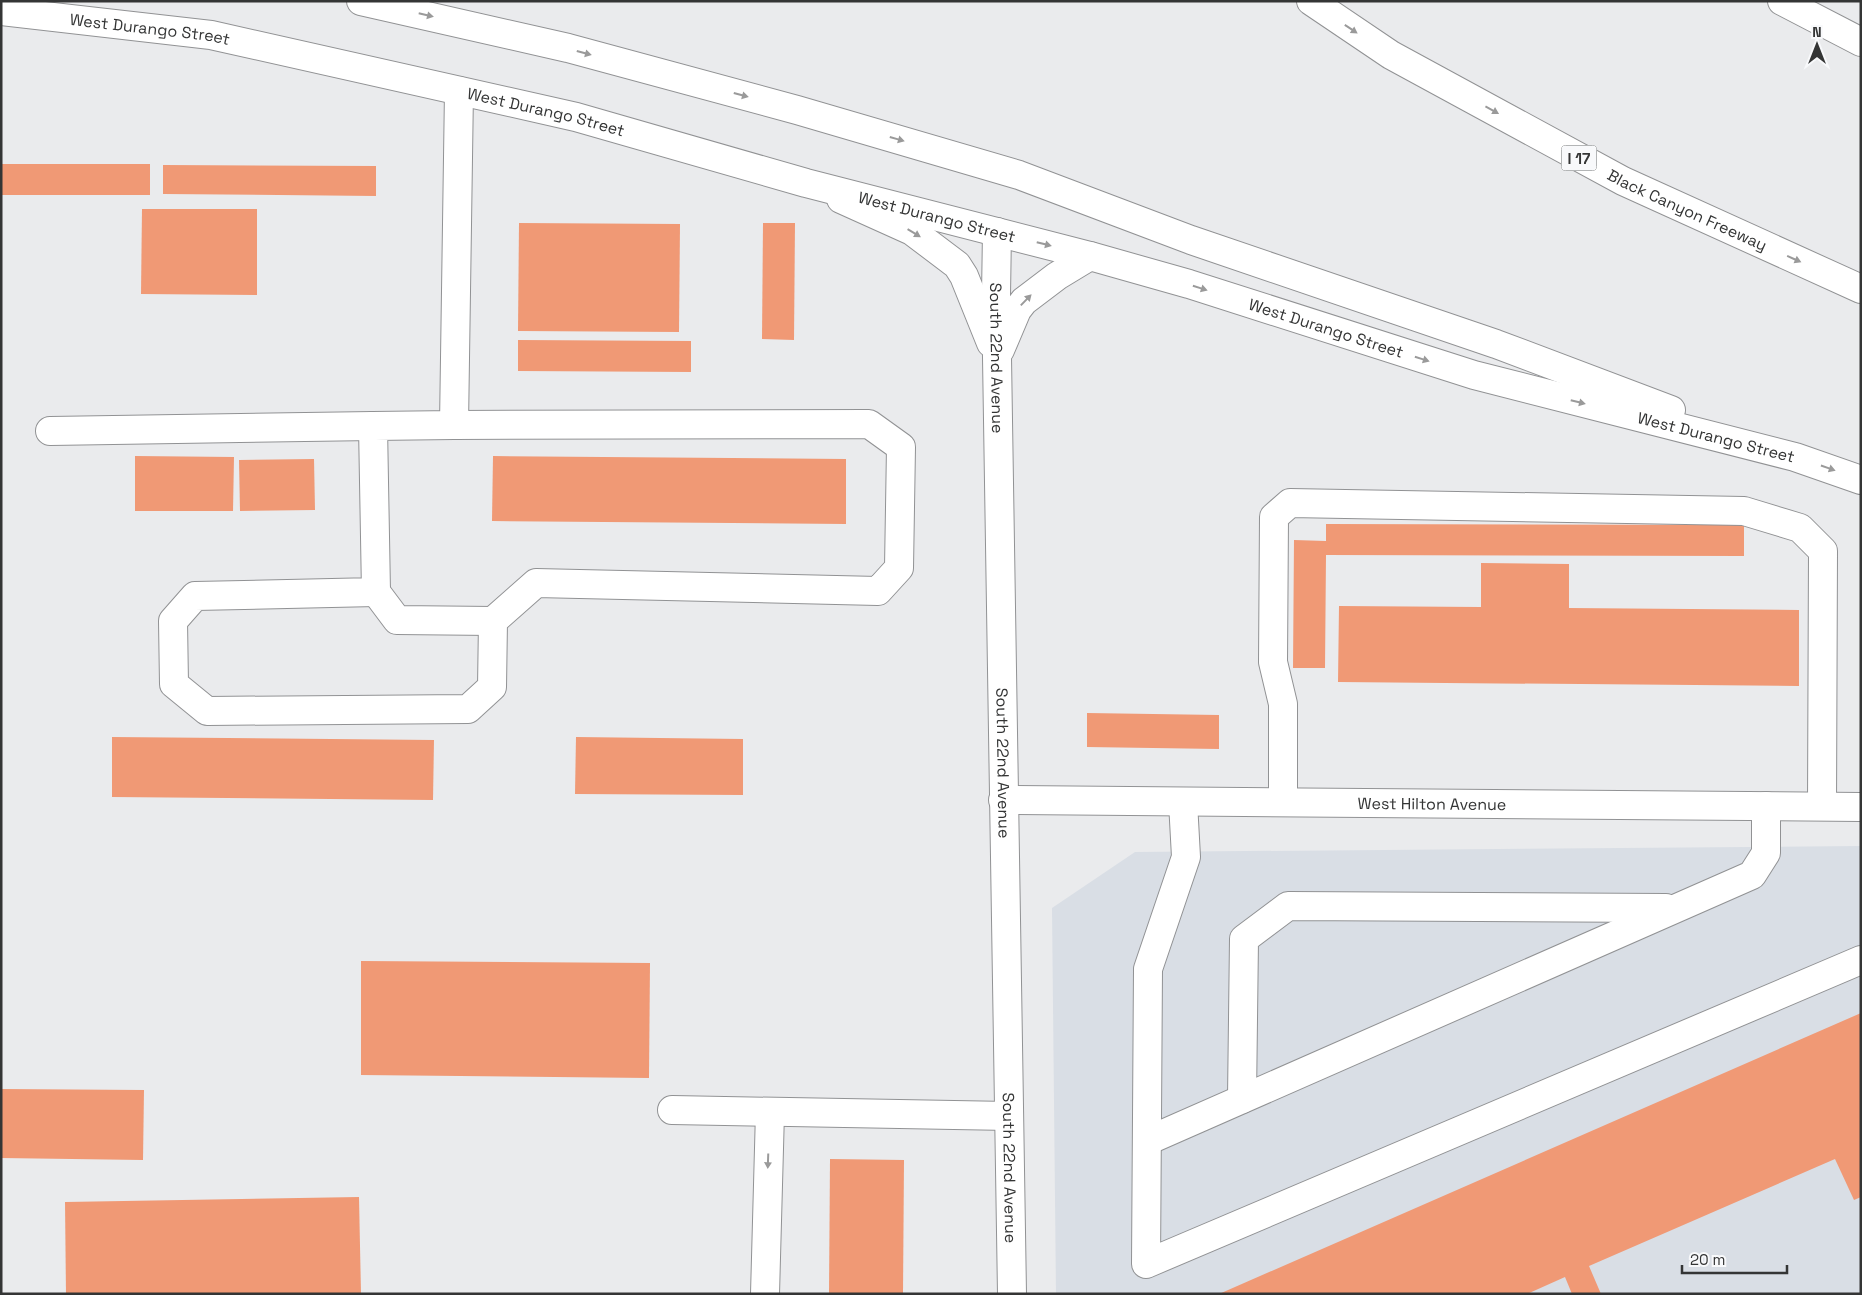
<svg xmlns="http://www.w3.org/2000/svg" width="1862" height="1295" viewBox="0 0 1862 1295" font-family="'Space Grotesk',sans-serif">
  <style>
    .built { fill: #d9dee5 }
    .building { fill: #f09975 }
    .lines { fill: none; stroke-linecap: round; stroke-linejoin: round }
    .minor-casing { stroke: #919294; stroke-width: 30 }
    .major-casing { stroke: #919294; stroke-width: 30 }
    .highway-casing { stroke: #919294; stroke-width: 30 }
    .minor { stroke: #fff; stroke-width: 28 }
    .major { stroke: #fff; stroke-width: 28 }
    .highway { stroke: #fff; stroke-width: 28 }
    .oneway { fill: #9a9a9a }
    .labels { text-anchor: middle; dominant-baseline: central; stroke-width: 4; stroke-linejoin: round; paint-order: stroke }
    .shield { fill: #f8f9fb; stroke: #6f7070; stroke-width: 1 }
    .shield-label { font-size: 15px; font-weight: bold; fill: #343535 }
    .street-label { font-size: 16px; fill: #343535; stroke: #f8f9fb }
  </style>
  <rect width="100%" height="100%" fill="#eaebed"/>
  <path class="built" d="M 1861,846 L 1861,1294 L 1056,1294 L 1052,908 L 1135,852 Z"/>
  <g class="building">
    <rect x="1" y="164" width="149" height="31"/>
    <path d="M 163,165 L 376,166 L 376,196 L 163,194 Z"/>
    <path d="M 142,209 L 257,209 L 257,295 L 141,294 Z"/>
    <path d="M 519,223 L 680,224 L 679,332 L 518,331 Z"/>
    <path d="M 763,223 L 795,223 L 794,340 L 762,339 Z"/>
    <path d="M 518,340 L 691,341 L 691,372 L 518,371 Z"/>
    <path d="M 135,456 L 234,457 L 233,511 L 135,511 Z"/>
    <path d="M 493,456 L 846,459 L 846,524 L 492,521 Z"/>
    <path d="M 314,459 L 315,510 L 240,511 L 239,460 Z"/>
    <path d="M 1326,524 L 1744,525 L 1744,556 L 1326,555 L 1325,668 L 1293,668 L 1294,540 L 1326,541 Z"/>
    <path d="M 1481,563 L 1569,564 L 1569,608 L 1799,610 L 1799,686 L 1338,682 L 1339,606 L 1481,607 Z"/>
    <path d="M 1087,713 L 1219,715 L 1219,749 L 1087,747 Z"/>
    <path d="M 112,737 L 434,740 L 433,800 L 112,797 Z"/>
    <path d="M 576,737 L 743,739 L 743,795 L 575,794 Z"/>
    <path d="M 361,961 L 650,963 L 649,1078 L 361,1075 Z"/>
    <path d="M 1861,1013 L 1861,1197 L 1854,1200 L 1835,1159 L 1589,1266 L 1601,1294 L 1572,1294 L 1565,1277 L 1527,1294 L 1219,1294 Z"/>
    <path d="M 1,1089 L 144,1090 L 143,1160 L 1,1158 Z"/>
    <path d="M 830,1159 L 904,1160 L 903,1294 L 829,1294 Z"/>
    <path d="M 359,1197 L 361,1294 L 66,1294 L 65,1202 Z"/>
  </g>
  <g class="lines">
    <defs>
      <g id="minor">
        <path d="M 841,199 L 912,231 L 957,265 L 964,276 L 991,343"/>
        <path id="s1" d="M 997,232 L 996,295 L 1012,1294"/>
        <path d="M 1000,350 L 1017,310 L 1024,301 L 1057,276 L 1090,256"/>
        <path d="M 454,425 L 373,426 L 376,592 L 195,596 L 173,621 L 174,684 L 207,711 L 468,709 L 492,687 L 493,621 L 536,583 L 878,591 L 899,568 L 901,447 L 869,424 L 454,425 L 459,91"/>
        <path d="M 50,431 L 373,426"/>
        <path d="M 376,592 L 397,620 L 493,621"/>
        <path id="s2" d="M 1003,800 L 1861,807"/>
        <path d="M 1183,802 L 1186,857 L 1148,969 L 1146,1264 L 1861,960"/>
        <path d="M 1283,802 L 1283,704 L 1273,662 L 1274,517 L 1290,503 L 1744,511 L 1800,528 L 1823,551 L 1822,806"/>
        <path d="M 1242,1099 L 1244,939 L 1288,906 L 1666,908"/>
        <path d="M 672,1110 L 1009,1116"/>
        <path d="M 1147,1141 L 1752,875 L 1766,853 L 1766,806"/>
        <path d="M 765,1294 L 770,1112"/>
      </g>
      <g id="major">
        <path d="M 361,1 L 568,48 L 797,110 L 1019,175 L 1191,240 L 1496,344 L 1671,410"/>
        <path id="s3" d="M 1,11 L 211,35 L 576,117 L 806,183 L 1090,256 L 1189,284 L 1474,375 L 1795,457 L 1861,480"/>
      </g>
      <g id="highway">
        <path id="s4" d="M 1311,1 L 1391,55 L 1623,181 L 1861,289"/>
        <path d="M 1782,1 L 1861,42"/>
      </g>
    </defs>
    <use href="#minor" class="minor-casing"/>
    <use href="#major" class="major-casing"/>
    <use href="#highway" class="highway-casing"/>
    <use href="#minor" class="minor"/>
    <use href="#major" class="major"/>
    <use href="#highway" class="highway"/>
  </g>
  <defs><path id="oneway-solid" d="M-6-.8H1V-3.2L6.5 0L1 3.2V.8H-6Z" transform="scale(1.25)"/></defs>
  <g class="oneway">
    <use href="#oneway-solid" transform="translate(426 15) rotate(13)"/>
    <use href="#oneway-solid" transform="translate(1351 29) rotate(34)"/>
    <use href="#oneway-solid" transform="translate(584 53) rotate(15)"/>
    <use href="#oneway-solid" transform="translate(741 95) rotate(15)"/>
    <use href="#oneway-solid" transform="translate(1492 110) rotate(29)"/>
    <use href="#oneway-solid" transform="translate(897 139) rotate(16)"/>
    <use href="#oneway-solid" transform="translate(914 233) rotate(31)"/>
    <use href="#oneway-solid" transform="translate(1044 244) rotate(14)"/>
    <use href="#oneway-solid" transform="translate(1794 259) rotate(24)"/>
    <use href="#oneway-solid" transform="translate(1200 288) rotate(18)"/>
    <use href="#oneway-solid" transform="translate(1026 300) rotate(-46)"/>
    <use href="#oneway-solid" transform="translate(1422 359) rotate(18)"/>
    <use href="#oneway-solid" transform="translate(1578 402) rotate(14)"/>
    <use href="#oneway-solid" transform="translate(1828 468) rotate(19)"/>
    <use href="#oneway-solid" transform="translate(768 1161) rotate(92)"/>
  </g>
  <g class="labels">
    <rect class="shield" x="1561.5" y="145.5" width="35" height="25" rx="4"/>
    <g class="shield-label">
      <text x="1579" y="158">I 17</text>
    </g>
    <g class="street-label">
      <text stroke="none"><textPath href="#s3" startOffset="150">West Durango Street</textPath></text>
      <text stroke="none"><textPath href="#s3" startOffset="555">West Durango Street</textPath></text>
      <text stroke="none"><textPath href="#s4" startOffset="431">Black Canyon Freeway</textPath></text>
      <text stroke="none"><textPath href="#s3" startOffset="960">West Durango Street</textPath></text>
      <text stroke="none"><textPath href="#s3" startOffset="1365">West Durango Street</textPath></text>
      <text stroke="none"><textPath href="#s1" startOffset="126">South 22nd Avenue</textPath></text>
      <text stroke="none"><textPath href="#s3" startOffset="1770">West Durango Street</textPath></text>
      <text stroke="none"><textPath href="#s1" startOffset="531">South 22nd Avenue</textPath></text>
      <text stroke="none"><textPath href="#s2" startOffset="429">West Hilton Avenue</textPath></text>
      <text stroke="none"><textPath href="#s1" startOffset="936">South 22nd Avenue</textPath></text>
    </g>
  </g>
  <rect width="1862" height="1295" fill="none" stroke="#343535" stroke-width="5"/>
  <g transform="translate(1817 45)" stroke="#f8f9fb" stroke-width="4" paint-order="stroke">
  <path d="M0-4L9 19L0 12L-9 19Z" fill="#343535"/>
  <text y="-8" font-size="14" font-weight="bold" text-anchor="middle" fill="#343535">N</text>
  </g>
  <path d="M1682 1265v8h105v-8" fill="none" stroke="#343535" stroke-width="2.5"/>
  <text x="1690" y="1265" font-size="15" fill="#343535" stroke="#f8f9fb" stroke-width="4" paint-order="stroke">20 m</text>
</svg>
